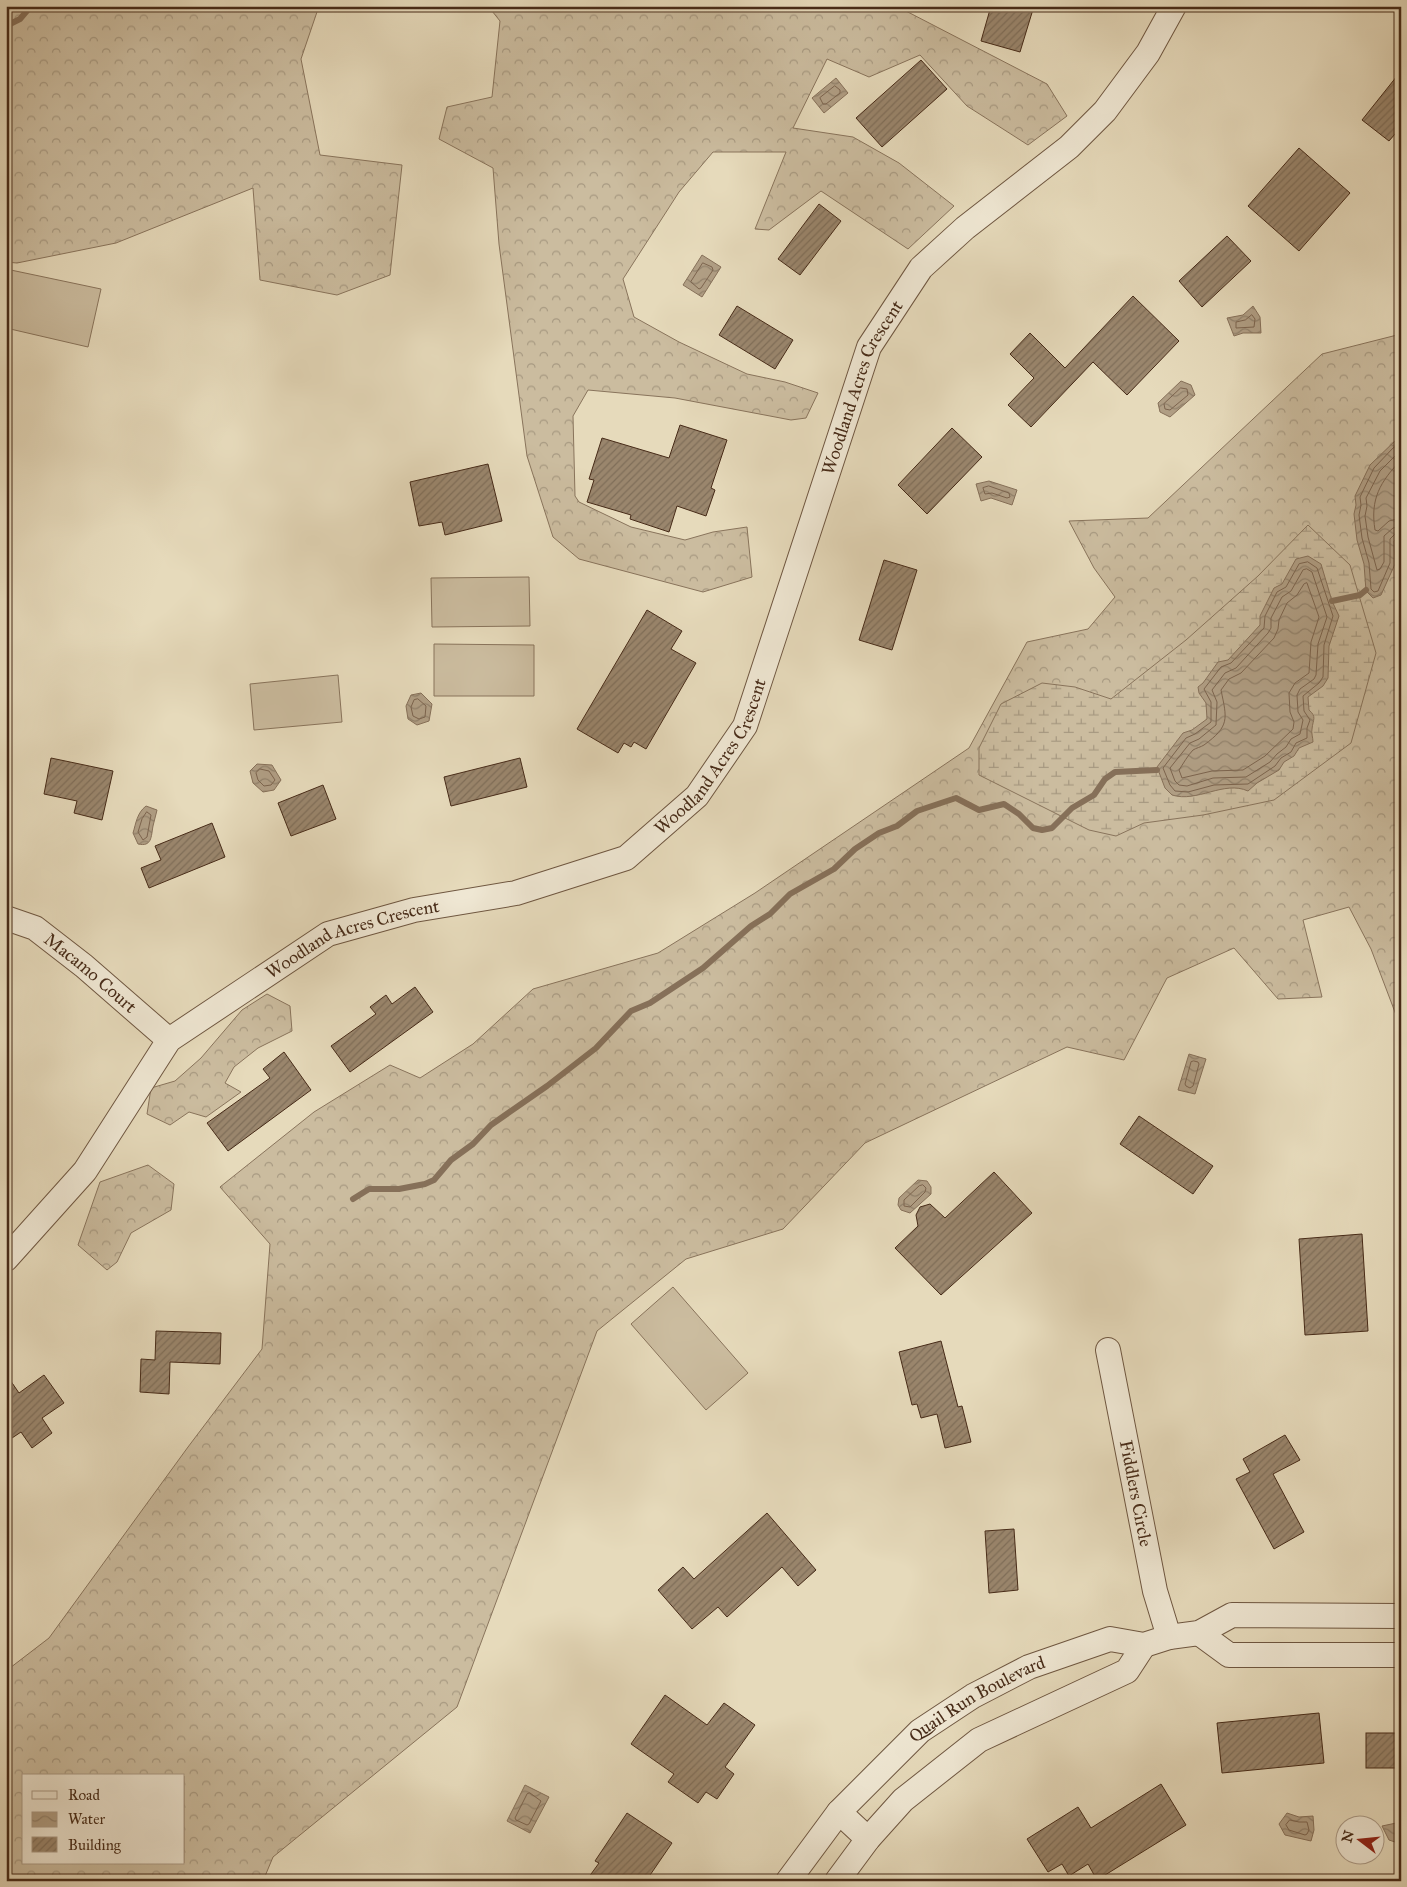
<svg xmlns="http://www.w3.org/2000/svg" width="1407" height="1887" viewBox="0 0 1407 1887" font-family="'IM FELL Great Primer',serif">
  <style>
    .forest { fill: url(#forest-crowns); stroke: #89745c; fill-rule: evenodd }
    .wetland { fill: url(#wetland-marsh); stroke: #89745c }
    .pitch { fill: #cbbc9f; stroke: #89745c }
    .water { fill: url(#water-waves); stroke: #867059 }
    .lines { fill: none; stroke-linecap: round; stroke-linejoin: round }
    .shore { stroke: #7c644e; stroke-width: 1 }
    .stream { stroke: #867059; stroke-width: 6 }
    .building { fill: url(#building-hatch); stroke: #472b18 }
    .street-casing { stroke: #6f5741; stroke-width: 26 }
    .street { stroke: #efe7d3; stroke-width: 24 }
    .labels { text-anchor: middle; dominant-baseline: central; stroke-width: 4; stroke-linejoin: round; paint-order: stroke }
    .street-label { font-size: 18px; fill: #472b18; stroke: #efe7d3 }
  </style>
  <defs>
    <pattern id="forest-crowns" width="20" height="18" patternUnits="userSpaceOnUse" patternTransform="scale(1.25)"><rect width="20" height="18" fill="#cbbc9f"/><path d="M2 6a3 3 0 1 1 6 0M12 15a3 3 0 1 1 6 0" fill="none" stroke="#a79981"/></pattern>
    <pattern id="wetland-marsh" width="20" height="14" patternUnits="userSpaceOnUse" patternTransform="scale(1.25)"><rect width="20" height="14" fill="#cbbc9f"/><path d="M1 5h8M5 5V1M11 12h8M15 12V8" fill="none" stroke="#a79981"/></pattern>
    <pattern id="water-waves" width="16" height="10" patternUnits="userSpaceOnUse" patternTransform="scale(1.25)"><rect width="16" height="10" fill="#b09e84"/><path d="M0 5q4-4 8 0t8 0" fill="none" stroke="#91816b"/></pattern>
    <pattern id="building-hatch" width="6" height="6" patternUnits="userSpaceOnUse" patternTransform="scale(1.25)"><rect width="6" height="6" fill="#9a866d"/><path d="M-1 1l2-2M0 6l6-6M5 7l2-2" fill="none" stroke="#7f6e59"/></pattern>
  </defs>
  <rect width="100%" height="100%" fill="#e6dabb"/>
  <filter id="stains"><feTurbulence type="fractalNoise" baseFrequency=".004" numOctaves="4"/><feColorMatrix values="0 0 0 0 .2 0 0 0 0 .09 0 0 0 0 .02 0 0 0 .5 -.17"/></filter>
  <radialGradient id="worn" r=".72"><stop offset=".6" stop-color="#630" stop-opacity="0"/><stop offset="1" stop-color="#630" stop-opacity=".3"/></radialGradient>
  <g class="forest">
    <path d="M 6,6 L 319,6 L 301,59 L 320,155 L 402,165 L 390,275 L 337,295 L 260,280 L 253,188 L 116,243 L 17,263 L 6,262 Z"/>
    <path d="M 488,6 L 905,6 L 904,10 L 1047,84 L 1067,116 L 1028,145 L 967,106 L 920,55 L 869,77 L 827,59 L 793,128 L 853,137 L 899,163 L 954,206 L 908,249 L 821,191 L 769,230 L 755,229 L 786,152 L 713,152 L 679,192 L 623,279 L 634,317 L 679,342 L 747,374 L 785,382 L 818,393 L 806,418 L 791,420 L 675,398 L 588,390 L 573,416 L 575,496 L 579,502 L 631,527 L 685,540 L 713,532 L 747,527 L 752,577 L 703,592 L 579,559 L 553,537 L 527,456 L 499,244 L 493,168 L 439,139 L 447,107 L 492,97 L 500,21 Z"/>
    <path d="M 1401,334 L 1401,1028 L 1371,949 L 1349,907 L 1303,920 L 1322,997 L 1278,999 L 1234,948 L 1167,978 L 1124,1060 L 1067,1047 L 865,1143 L 783,1229 L 686,1259 L 597,1331 L 457,1707 L 273,1857 L 263,1881 L 6,1881 L 6,1671 L 49,1638 L 188,1447 L 262,1349 L 270,1244 L 220,1187 L 314,1112 L 390,1065 L 420,1078 L 473,1044 L 533,989 L 658,953 L 755,893 L 969,748 L 1027,642 L 1088,629 L 1115,597 L 1094,568 L 1069,521 L 1148,518 L 1322,354 ZM 24,1776 L 184,1776 L 184,1863 L 24,1863 Z"/>
    <path d="M 267,994 L 290,1006 L 292,1031 L 258,1048 L 234,1067 L 225,1083 L 241,1092 L 206,1117 L 189,1112 L 170,1125 L 147,1114 L 151,1088 L 175,1081 L 201,1058 L 242,1010 Z"/>
    <path d="M 148,1165 L 174,1184 L 171,1210 L 131,1233 L 117,1262 L 107,1270 L 78,1245 L 100,1182 Z"/>
  </g>
  <path class="wetland" d="M 1308,525 L 1350,565 L 1376,653 L 1351,743 L 1274,800 L 1203,815 L 1144,823 L 1116,836 L 1089,830 L 979,775 L 979,748 L 1001,704 L 1042,683 L 1075,687 L 1111,699 L 1186,640 L 1258,576 Z"/>
  <g class="pitch">
    <path d="M 6,269 L 101,289 L 88,347 L 6,328 Z"/>
    <path d="M 529,577 L 530,626 L 432,627 L 431,578 Z"/>
    <path d="M 434,644 L 534,645 L 534,696 L 434,696 Z"/>
    <path d="M 338,675 L 342,722 L 254,730 L 250,684 Z"/>
    <path d="M 673,1287 L 748,1373 L 706,1410 L 631,1324 Z"/>
  </g>
  <g class="water">
    <path d="M 836,78 L 848,93 L 824,113 L 812,98 Z"/>
    <path d="M 702,255 L 721,267 L 702,297 L 683,285 Z"/>
    <path d="M 1253,306 L 1260,317 L 1261,333 L 1243,333 L 1234,336 L 1227,318 L 1243,315 Z"/>
    <path d="M 1181,381 L 1191,385 L 1195,395 L 1170,417 L 1160,412 L 1158,403 Z"/>
    <path d="M 1398,438 L 1401,438 L 1401,536 L 1394,541 L 1395,564 L 1381,595 L 1373,598 L 1366,591 L 1364,564 L 1357,540 L 1354,514 L 1356,505 L 1355,496 L 1370,465 Z"/>
    <path d="M 989,481 L 1017,490 L 1012,505 L 991,498 L 981,501 L 976,484 Z"/>
    <path d="M 1308,556 L 1321,564 L 1332,601 L 1339,616 L 1329,646 L 1328,678 L 1323,686 L 1308,697 L 1309,710 C 1317,717 1313,719 1312,729 C 1311,732 1313,738 1313,742 L 1299,748 L 1294,756 L 1284,762 L 1279,770 L 1257,783 L 1248,791 C 1224,780 1197,803 1172,795 L 1165,788 L 1157,767 L 1183,733 L 1192,730 L 1207,719 L 1206,703 L 1199,693 L 1198,687 L 1203,683 L 1218,662 L 1228,660 L 1260,625 L 1260,616 L 1274,588 L 1282,584 L 1296,559 Z"/>
    <path d="M 421,693 L 432,704 L 429,721 L 417,725 L 408,719 L 406,706 L 411,695 Z"/>
    <path d="M 257,764 L 272,765 L 281,780 L 274,790 L 263,792 L 253,783 L 250,771 Z"/>
    <path d="M 146,806 L 157,810 C 156,815 154,821 153,826 C 151,837 152,847 138,844 L 133,833 C 136,823 137,813 146,806 Z"/>
    <path d="M 1189,1054 L 1206,1059 L 1195,1094 L 1178,1090 Z"/>
    <path d="M 918,1180 L 927,1181 L 931,1187 L 931,1194 L 910,1213 L 901,1210 L 898,1205 L 899,1198 Z"/>
    <path d="M 525,1785 L 549,1797 L 530,1833 L 507,1821 Z"/>
    <path d="M 1287,1813 L 1299,1817 L 1313,1816 L 1314,1830 L 1311,1841 L 1285,1835 L 1279,1824 Z"/>
    <path d="M 1401,1822 L 1401,1844 L 1389,1840 L 1382,1826 Z"/>
  </g>
  <g class="lines">
    <g class="shore">
      <path d="M 835,86 L 840,90 L 840,93 L 826,104 L 823,104 L 820,98 Z"/>
      <path d="M 703,263 L 712,267 L 713,270 L 701,288 L 699,289 L 691,282 Z"/>
      <path d="M 1252,315 L 1255,319 L 1254,327 L 1236,328 L 1236,322 L 1245,320 Z"/>
      <path d="M 1181,388 L 1187,389 L 1188,395 L 1170,410 L 1165,409 L 1164,404 Z"/>
      <path d="M 1401,443 L 1393,448 L 1374,468 L 1360,497 L 1361,505 L 1359,515 L 1362,538 L 1369,563 L 1371,589 L 1374,592 L 1378,591 L 1390,563 L 1390,539 L 1396,533 L 1401,532"/>
      <path d="M 1401,450 L 1380,471 L 1366,498 L 1367,506 L 1365,516 L 1368,537 L 1377,570 L 1380,569 L 1384,562 L 1384,536 L 1393,528 L 1401,526"/>
      <path d="M 1401,460 C 1380,482 1370,499 1375,530 L 1378,531 L 1389,521 L 1401,518"/>
      <path d="M 989,486 L 1009,493 L 1010,497 L 1007,498 L 992,493 L 985,494 L 983,488 Z"/>
      <path d="M 1308,562 L 1317,568 L 1333,616 L 1324,645 L 1323,677 L 1319,683 L 1303,696 L 1304,711 L 1310,720 L 1307,728 L 1307,738 L 1296,743 L 1291,752 L 1281,758 L 1275,766 L 1248,784 L 1214,785 L 1188,792 L 1175,791 L 1170,785 L 1163,768 L 1186,738 L 1195,734 L 1211,722 L 1211,702 L 1204,689 L 1221,667 L 1231,663 L 1264,628 L 1265,616 L 1277,592 L 1286,587 L 1299,564 Z"/>
      <path d="M 1307,569 L 1312,572 L 1327,617 L 1318,644 L 1316,675 L 1314,679 L 1300,689 L 1297,695 L 1298,712 L 1303,720 L 1300,734 L 1291,739 L 1286,747 L 1277,754 L 1270,762 L 1246,777 L 1213,778 L 1187,786 L 1179,785 L 1175,781 L 1170,768 L 1190,743 L 1199,739 L 1216,725 L 1217,702 L 1212,690 L 1225,673 L 1236,668 L 1268,633 L 1271,628 L 1271,618 L 1282,597 L 1291,591 L 1303,570 Z"/>
      <path d="M 1307,583 L 1319,617 L 1311,642 L 1309,673 L 1295,683 L 1289,693 L 1290,712 L 1294,722 L 1293,729 L 1265,756 L 1243,770 L 1212,771 L 1182,778 L 1179,770 C 1183,764 1188,755 1193,750 C 1196,748 1201,747 1204,745 C 1230,726 1227,719 1221,690 L 1229,679 L 1241,673 L 1274,638 L 1278,629 L 1279,620 L 1287,603 L 1297,595 L 1304,584 Z"/>
      <path d="M 418,699 L 426,706 L 425,717 L 419,719 L 413,716 L 411,707 L 414,700 Z"/>
      <path d="M 260,769 L 269,771 L 275,780 L 271,785 L 264,786 L 258,780 L 256,773 Z"/>
      <path d="M 147,812 L 151,815 L 147,837 L 143,840 L 138,832 L 142,819 Z"/>
      <path d="M 1194,1061 L 1198,1062 L 1199,1064 L 1193,1086 L 1190,1088 L 1186,1086 L 1185,1084 L 1191,1062 Z"/>
      <path d="M 923,1185 L 926,1188 L 925,1192 L 910,1207 L 904,1206 L 904,1200 L 919,1186 Z"/>
      <path d="M 530,1793 L 541,1801 L 529,1824 L 527,1825 L 516,1820 L 515,1818 L 527,1794 Z"/>
      <path d="M 1290,1820 L 1299,1822 L 1307,1822 L 1309,1830 L 1307,1834 L 1305,1835 L 1289,1830 L 1286,1825 Z"/>
    </g>
    <g class="stream">
      <path d="M 6,26 L 20,19 L 31,6"/>
      <path d="M 1332,601 L 1360,595 L 1366,590"/>
      <path d="M 353,1199 L 369,1189 L 399,1189 L 425,1184 L 434,1180 L 451,1160 L 473,1144 L 491,1125 L 547,1086 L 596,1048 L 631,1011 L 650,1003 L 703,968 L 751,926 L 770,914 L 790,894 L 834,869 L 855,849 L 879,833 L 897,826 L 917,811 L 956,798 L 979,810 L 1004,804 L 1019,814 L 1033,828 L 1042,830 L 1052,828 L 1072,808 L 1094,795 L 1105,779 L 1115,772 L 1157,770"/>
    </g>
  </g>
  <g class="building">
    <path d="M 991,6 L 1034,6 L 1020,52 L 981,41 Z"/>
    <path d="M 921,60 L 947,89 L 882,147 L 856,118 Z"/>
    <path d="M 1401,71 L 1401,127 L 1389,141 L 1362,120 Z"/>
    <path d="M 1299,148 L 1350,193 L 1299,251 L 1248,206 Z"/>
    <path d="M 819,204 L 841,221 L 800,275 L 778,259 Z"/>
    <path d="M 1227,236 L 1251,261 L 1202,307 L 1179,281 Z"/>
    <path d="M 1133,296 L 1179,341 L 1127,395 L 1093,362 L 1031,427 L 1008,405 L 1034,378 L 1010,354 L 1030,333 L 1065,368 Z"/>
    <path d="M 737,306 L 793,340 L 775,369 L 719,335 Z"/>
    <path d="M 680,425 L 727,440 L 711,488 L 715,490 L 706,516 L 677,506 L 669,532 L 630,519 L 631,515 L 587,502 L 594,480 L 589,479 L 602,438 L 669,458 Z"/>
    <path d="M 952,428 L 982,457 L 927,514 L 898,485 Z"/>
    <path d="M 488,464 L 502,521 L 445,535 L 442,522 L 419,526 L 410,482 Z"/>
    <path d="M 884,560 L 917,570 L 892,650 L 859,640 Z"/>
    <path d="M 647,610 L 682,631 L 671,649 L 696,663 L 646,749 L 634,742 L 631,747 L 624,743 L 618,753 L 577,729 Z"/>
    <path d="M 51,758 L 113,771 L 102,820 L 74,813 L 77,801 L 44,794 Z"/>
    <path d="M 520,758 L 527,787 L 451,806 L 444,777 Z"/>
    <path d="M 323,785 L 336,819 L 291,836 L 278,803 Z"/>
    <path d="M 212,823 L 225,857 L 149,888 L 141,868 L 161,860 L 155,846 Z"/>
    <path d="M 415,987 L 433,1012 L 350,1072 L 331,1046 L 376,1014 L 370,1007 L 386,995 L 392,1004 Z"/>
    <path d="M 284,1052 L 311,1090 L 228,1151 L 207,1123 L 270,1078 L 263,1069 Z"/>
    <path d="M 1139,1116 L 1213,1166 L 1193,1194 L 1120,1144 Z"/>
    <path d="M 994,1172 L 1032,1213 L 941,1295 L 895,1248 L 918,1226 L 916,1215 L 920,1207 L 930,1204 L 945,1218 Z"/>
    <path d="M 1362,1234 L 1368,1331 L 1305,1335 L 1299,1239 Z"/>
    <path d="M 156,1331 L 221,1333 L 220,1364 L 170,1362 L 169,1394 L 140,1392 L 141,1359 L 155,1360 Z"/>
    <path d="M 941,1341 L 958,1407 L 962,1406 L 971,1442 L 945,1448 L 937,1414 L 921,1418 L 917,1404 L 912,1405 L 899,1352 Z"/>
    <path d="M 6,1374 L 19,1393 L 44,1375 L 64,1403 L 42,1418 L 52,1433 L 32,1448 L 21,1432 L 6,1442 Z"/>
    <path d="M 1285,1435 L 1300,1460 L 1273,1474 L 1304,1532 L 1274,1549 L 1236,1479 L 1250,1472 L 1243,1459 Z"/>
    <path d="M 767,1513 L 816,1570 L 798,1586 L 782,1567 L 727,1617 L 718,1607 L 692,1629 L 658,1590 L 683,1567 L 694,1579 Z"/>
    <path d="M 1014,1529 L 1018,1590 L 989,1593 L 985,1531 Z"/>
    <path d="M 665,1695 L 707,1725 L 724,1703 L 755,1725 L 725,1767 L 734,1774 L 717,1799 L 706,1792 L 698,1803 L 668,1782 L 674,1774 L 631,1744 Z"/>
    <path d="M 1319,1713 L 1324,1763 L 1222,1773 L 1217,1723 Z"/>
    <rect x="1366" y="1733" width="35" height="35"/>
    <path d="M 1161,1784 L 1186,1825 L 1097,1880 L 1088,1864 L 1069,1876 L 1062,1864 L 1048,1872 L 1027,1839 L 1078,1807 L 1091,1828 Z"/>
    <path d="M 627,1813 L 672,1843 L 646,1881 L 586,1881 L 599,1863 L 595,1861 Z"/>
  </g>
  <g class="lines">
    <defs>
      <g id="street">
        <path id="s1" d="M 6,918 L 35,928 L 84,966 L 169,1040"/>
        <path id="s2" d="M 6,1259 L 85,1171 L 169,1040 L 328,934 L 414,910 L 516,893 L 626,858 L 697,796 L 745,726 L 869,347 L 921,268 L 965,228 L 1069,147 L 1105,111 L 1148,53 L 1174,6"/>
        <path id="s3" d="M 1108,1350 L 1155,1591 L 1169,1637"/>
        <path d="M 1199,1633 L 1229,1655 L 1401,1655"/>
        <path d="M 839,1812 L 868,1839"/>
        <path id="s4" d="M 788,1881 L 839,1812 L 920,1731 L 973,1696 L 1029,1667 L 1110,1639 L 1144,1645 L 1169,1637 L 1199,1633 L 1232,1615 L 1401,1616"/>
        <path d="M 837,1881 L 868,1839 L 903,1800 L 979,1740 L 1127,1671 L 1144,1645"/>
      </g>
    </defs>
    <use href="#street" class="street-casing"/>
    <use href="#street" class="street"/>
  </g>
  <g class="labels">
    <g class="street-label">
      <text stroke="none"><textPath href="#s2" startOffset="1311">Woodland Acres Crescent</textPath></text>
      <text stroke="none"><textPath href="#s2" startOffset="908">Woodland Acres Crescent</textPath></text>
      <text stroke="none"><textPath href="#s2" startOffset="486">Woodland Acres Crescent</textPath></text>
      <text stroke="none"><textPath href="#s1" startOffset="102">Macamo Court</textPath></text>
      <text stroke="none"><textPath href="#s3" startOffset="146">Fiddlers Circle</textPath></text>
      <text stroke="none"><textPath href="#s4" startOffset="266">Quail Run Boulevard</textPath></text>
    </g>
  </g>
  <rect width="1407" height="1887" fill="none" stroke="#e6dabb" stroke-width="25"/>
  <rect x="8" y="8" width="1392" height="1872" fill="none" stroke="#472b18" stroke-width="2.5"/>
  <rect x="12" y="12" width="1382" height="1862" fill="none" stroke="#472b18"/>
  <rect x="22" y="1774" width="162" height="90" fill="#efe7d3" stroke="#ac9c88"/>
  <rect x="32" y="1791" width="25" height="8" fill="#efe7d3" stroke="#ac9c88"/>
  <text x="68" y="1800" font-size="15" fill="#472b18">Road</text>
  <rect x="32" y="1812" width="25" height="15" fill="url(#water-waves)" stroke="#ac9c88"/>
  <text x="68" y="1824" font-size="15" fill="#472b18">Water</text>
  <rect x="32" y="1837" width="25" height="15" fill="url(#building-hatch)" stroke="#ac9c88"/>
  <text x="68" y="1850" font-size="15" fill="#472b18">Building</text>
  <g transform="translate(1360 1840) rotate(286)"><circle r="24" fill="#efe7d3" stroke="#ac9c88"/>
  <path d="M0-4L9 19L0 12L-9 19Z" fill="#8f2418"/>
  <text y="-8" font-size="14" font-weight="bold" text-anchor="middle" fill="#472b18">N</text>
  </g>
  <rect width="100%" height="100%" filter="url(#stains)"/>
  <rect width="100%" height="100%" fill="url(#worn)"/>
</svg>
